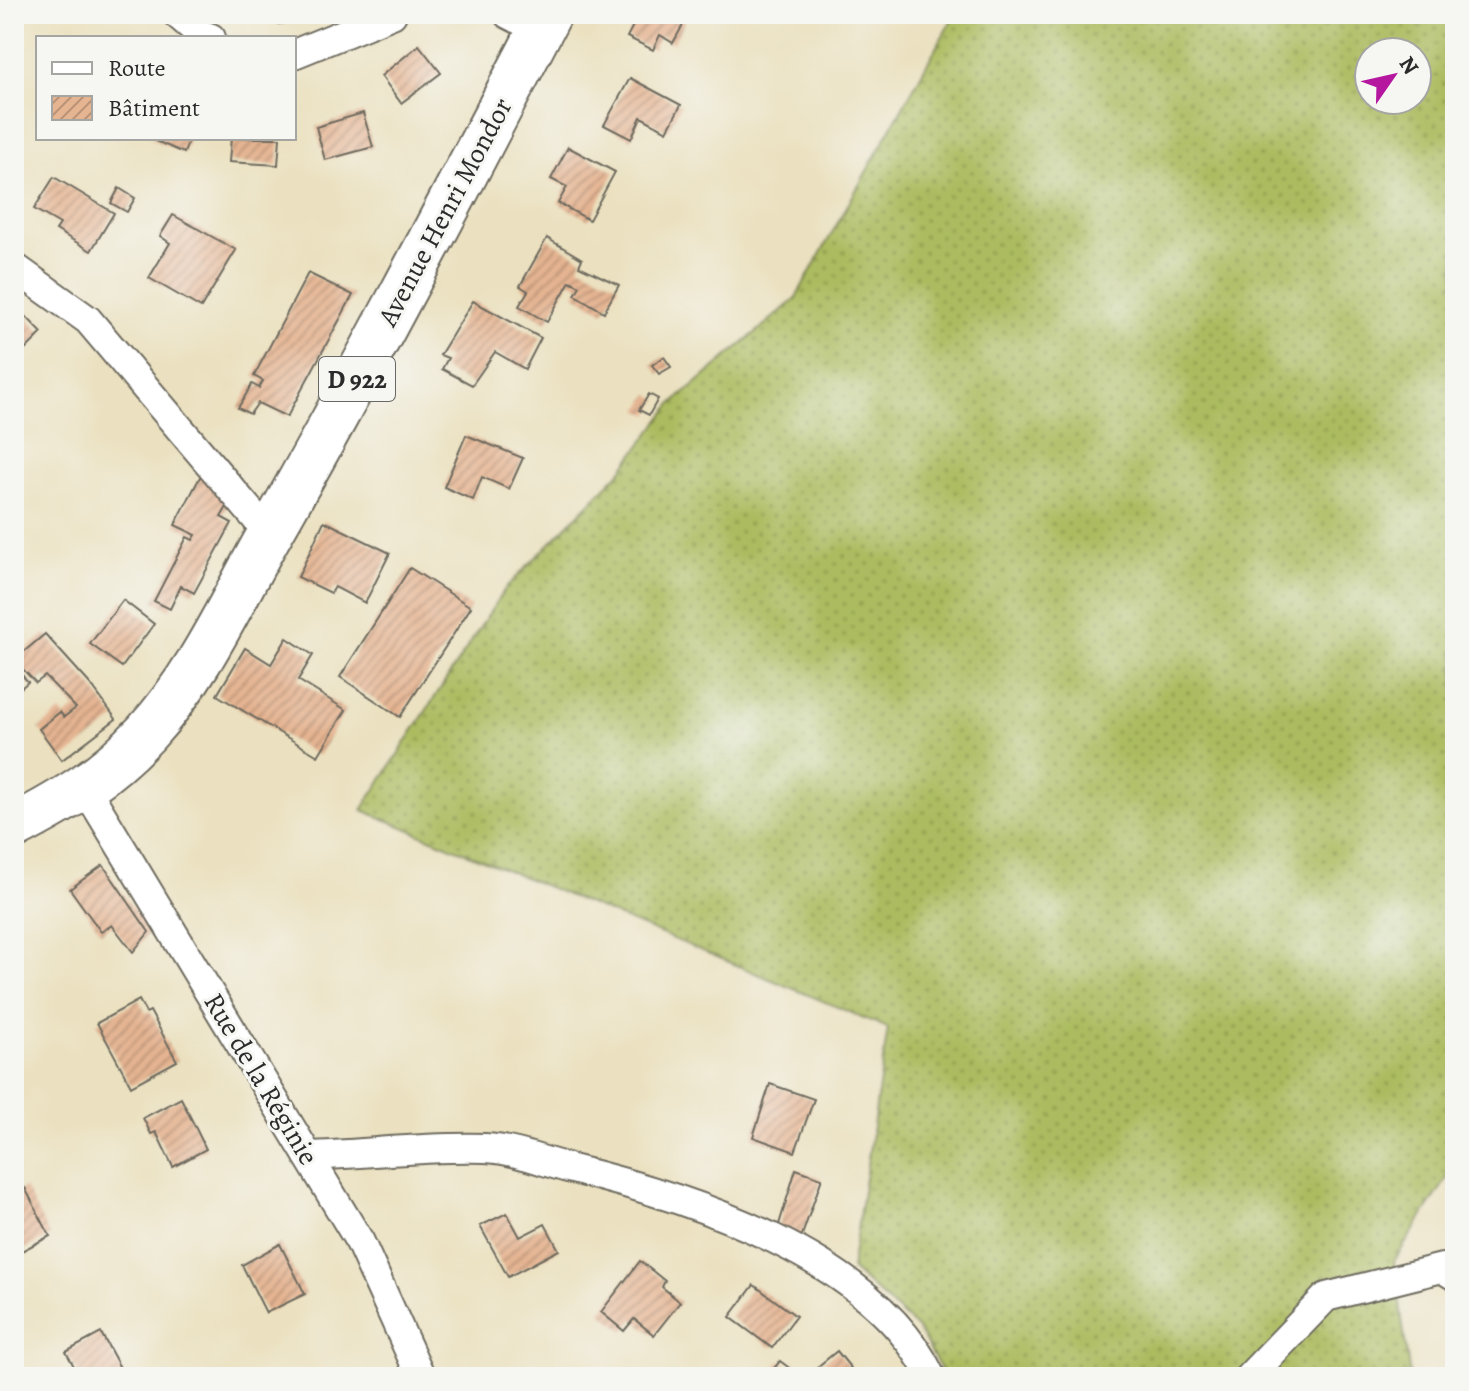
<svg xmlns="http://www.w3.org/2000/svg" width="1469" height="1391" viewBox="0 0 1469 1391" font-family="Alegreya,serif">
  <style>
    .grass { fill: url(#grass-dots); stroke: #6c7344; stroke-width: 2; fill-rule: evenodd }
    .building { fill: url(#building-hatch) }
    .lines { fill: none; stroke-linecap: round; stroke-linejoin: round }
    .street-casing { stroke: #6e6b5f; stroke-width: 32 }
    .primary-casing { stroke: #6e6b5f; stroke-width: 48 }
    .street { stroke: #fff; stroke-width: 28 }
    .primary { stroke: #fff; stroke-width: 44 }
    .labels { text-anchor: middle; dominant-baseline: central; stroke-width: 6; stroke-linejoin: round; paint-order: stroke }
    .shield { fill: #f6f6f2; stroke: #686867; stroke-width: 2 }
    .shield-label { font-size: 26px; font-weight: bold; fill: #2b2b2b }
    .street-label { font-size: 28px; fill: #2b2b2b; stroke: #f6f6f2 }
  </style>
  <defs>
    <pattern id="grass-dots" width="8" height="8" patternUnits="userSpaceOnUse" patternTransform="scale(2)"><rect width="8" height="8" fill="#acbb5e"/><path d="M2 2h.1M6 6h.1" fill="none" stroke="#8c984e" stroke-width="1.8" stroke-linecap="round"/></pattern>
    <pattern id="building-hatch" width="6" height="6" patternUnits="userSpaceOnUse" patternTransform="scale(2)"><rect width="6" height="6" fill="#e5b491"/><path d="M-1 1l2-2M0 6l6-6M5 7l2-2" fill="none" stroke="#ba9377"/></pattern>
  </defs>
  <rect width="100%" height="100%" fill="#f6f6f2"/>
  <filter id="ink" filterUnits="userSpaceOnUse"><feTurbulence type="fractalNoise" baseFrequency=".0125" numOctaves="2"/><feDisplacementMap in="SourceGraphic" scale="16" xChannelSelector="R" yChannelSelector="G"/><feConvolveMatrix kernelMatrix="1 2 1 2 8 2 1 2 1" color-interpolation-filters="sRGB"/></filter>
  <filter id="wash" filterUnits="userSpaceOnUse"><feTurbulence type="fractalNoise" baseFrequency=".006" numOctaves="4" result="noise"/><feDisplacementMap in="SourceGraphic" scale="32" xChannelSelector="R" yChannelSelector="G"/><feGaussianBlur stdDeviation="1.8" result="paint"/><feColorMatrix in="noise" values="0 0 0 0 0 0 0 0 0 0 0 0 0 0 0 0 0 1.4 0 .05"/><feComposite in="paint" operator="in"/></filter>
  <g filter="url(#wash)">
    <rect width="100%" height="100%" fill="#ebe1c0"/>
    <path class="grass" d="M 955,14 L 1455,14 L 1455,1166 L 1394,1261 L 1410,1377 L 945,1377 L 918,1329 L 851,1269 L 888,1028 L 362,810 L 505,589 L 620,472 L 672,404 L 795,299 ZM 1369,52 L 1417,52 L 1417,100 L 1369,100 Z"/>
    <g id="blocks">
      <g class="building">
        <path d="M 276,14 L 326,14 L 327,18 L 278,24 Z"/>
        <path d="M 639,14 L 689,14 L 673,43 L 660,35 L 653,50 L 627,37 Z"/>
        <path d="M 419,45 L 441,73 L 401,103 L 381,76 Z"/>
        <path d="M 630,78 L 681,105 L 667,131 L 641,117 L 631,139 L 604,125 Z"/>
        <path d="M 363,113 L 373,147 L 325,160 L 316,127 Z"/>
        <path d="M 149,138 L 190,138 L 184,153 Z"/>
        <path d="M 231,138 L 280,138 L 278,165 L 229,162 Z"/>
        <path d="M 568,147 L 615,172 L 589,220 L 558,203 L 567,187 L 551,179 Z"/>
        <path d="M 54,177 L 114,213 L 91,251 L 56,230 L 60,224 L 34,209 Z"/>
        <path d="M 119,188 L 135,198 L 127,212 L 111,203 Z"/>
        <path d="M 173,215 L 236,250 L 201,308 L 149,278 L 170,243 L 160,236 Z"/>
        <path d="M 547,238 L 582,259 L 579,266 L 619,285 L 604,312 L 575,295 L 580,286 L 570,281 L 547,322 L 519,306 L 528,291 L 520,286 Z"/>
        <path d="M 308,273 L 353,295 L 287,417 L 258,403 L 250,414 L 238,408 L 252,384 L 259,388 L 263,381 L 254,376 Z"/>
        <path d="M 473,301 L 541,338 L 525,369 L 495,352 L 472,385 L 442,369 L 448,358 L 440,355 Z"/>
        <path d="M 17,307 L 42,333 L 14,361 L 14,310 Z"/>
        <path d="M 664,357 L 671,367 L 659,374 L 652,365 Z"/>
        <path d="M 649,394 L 658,399 L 649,415 L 639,410 Z"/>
        <path d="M 466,435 L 523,458 L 509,489 L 482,477 L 473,500 L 444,487 Z"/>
        <path d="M 202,473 L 228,505 L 221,517 L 232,523 L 194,593 L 181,586 L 170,609 L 154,601 L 187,537 L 193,540 L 196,535 L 175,525 Z"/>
        <path d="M 324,521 L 390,553 L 365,603 L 335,587 L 331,593 L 298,577 Z"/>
        <path d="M 410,568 L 471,607 L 400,717 L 340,677 Z"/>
        <path d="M 123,600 L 154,624 L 122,667 L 90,644 Z"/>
        <path d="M 45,634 L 91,685 L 116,719 L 62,760 L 39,729 L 60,712 L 64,717 L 76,708 L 45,676 L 36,683 L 14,660 Z"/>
        <path d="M 287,638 L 313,655 L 298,680 L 346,710 L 318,756 L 217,695 L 245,648 L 271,664 Z"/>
        <path d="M 14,666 L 28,682 L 14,694 Z"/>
        <path d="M 103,865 L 149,932 L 133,952 L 112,925 L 101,932 L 70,889 Z"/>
        <path d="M 139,1000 L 146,1013 L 150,1011 L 177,1061 L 131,1086 L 97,1023 Z"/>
        <path d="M 770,1084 L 814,1099 L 795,1152 L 753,1137 Z"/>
        <path d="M 181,1098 L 206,1149 L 173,1167 L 156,1132 L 151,1134 L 143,1118 Z"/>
        <path d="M 796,1169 L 822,1178 L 800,1241 L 777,1231 Z"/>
        <path d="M 25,1188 L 50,1236 L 14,1255 L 14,1194 Z"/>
        <path d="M 507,1213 L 520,1237 L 545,1224 L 559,1250 L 508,1277 L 480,1226 Z"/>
        <path d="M 280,1244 L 305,1294 L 266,1313 L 242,1265 Z"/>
        <path d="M 640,1261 L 665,1281 L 662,1287 L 680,1302 L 654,1335 L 634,1319 L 624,1331 L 601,1312 Z"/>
        <path d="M 754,1285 L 796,1316 L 772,1348 L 730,1317 Z"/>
        <path d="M 101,1333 L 125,1377 L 80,1377 L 66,1352 Z"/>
        <path d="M 837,1351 L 858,1377 L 805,1377 Z"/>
        <path d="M 780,1361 L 792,1370 L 787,1377 L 767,1377 Z"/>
      </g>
    </g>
  </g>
  <g filter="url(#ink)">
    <use href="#blocks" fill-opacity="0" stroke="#6e6b5f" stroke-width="2"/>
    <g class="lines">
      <defs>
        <g id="street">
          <path d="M 177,14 L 200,34 L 211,38"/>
          <path d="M 508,14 L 540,30"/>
          <path d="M 294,54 L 392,14"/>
          <path d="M 14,267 L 88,320 L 270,535"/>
          <path d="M 86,789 L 360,1242 L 421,1377"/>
          <path d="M 308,1156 C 366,1154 427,1146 485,1148 C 512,1149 542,1161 568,1168 C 688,1197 875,1257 931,1377"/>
          <path d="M 1249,1377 L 1326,1297 L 1442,1268 L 1455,1276"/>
        </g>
        <path id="primary" d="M 14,827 C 66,800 106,776 146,733 C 200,674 232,600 271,532 C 368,362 458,188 549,14"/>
      </defs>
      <use href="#street" class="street-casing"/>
      <use href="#primary" class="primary-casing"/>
      <use href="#street" class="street"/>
      <use href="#primary" class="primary"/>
    </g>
  </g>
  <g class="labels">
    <rect class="shield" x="319" y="357" width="76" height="44" rx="6"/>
    <g class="shield-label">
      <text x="357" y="379">D 922</text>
    </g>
    <g class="street-label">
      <text transform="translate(445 212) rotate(-62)">Avenue Henri Mondor</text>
      <text transform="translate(261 1079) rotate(59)">Rue de la Réginie</text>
    </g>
  </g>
  <rect width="1469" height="1391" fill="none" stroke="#f6f6f2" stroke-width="48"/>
  <rect x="36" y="36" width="260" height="104" fill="#f6f6f2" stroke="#a5a5a2" stroke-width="2"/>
  <rect x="52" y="62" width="40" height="12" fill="#ffffff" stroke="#a5a5a2" stroke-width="2"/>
  <text x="108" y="76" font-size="24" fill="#2b2b2b">Route</text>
  <rect x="52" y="96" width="40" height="24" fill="url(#building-hatch)" stroke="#a5a5a2" stroke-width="2"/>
  <text x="108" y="116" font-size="24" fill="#2b2b2b">Bâtiment</text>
  <g transform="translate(1393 76) rotate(56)"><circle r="38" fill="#f6f6f2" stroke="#a5a5a2" stroke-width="2"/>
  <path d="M0-6L14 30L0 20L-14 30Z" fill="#b5179e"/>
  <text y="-12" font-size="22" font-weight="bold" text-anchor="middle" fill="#2b2b2b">N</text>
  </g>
</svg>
